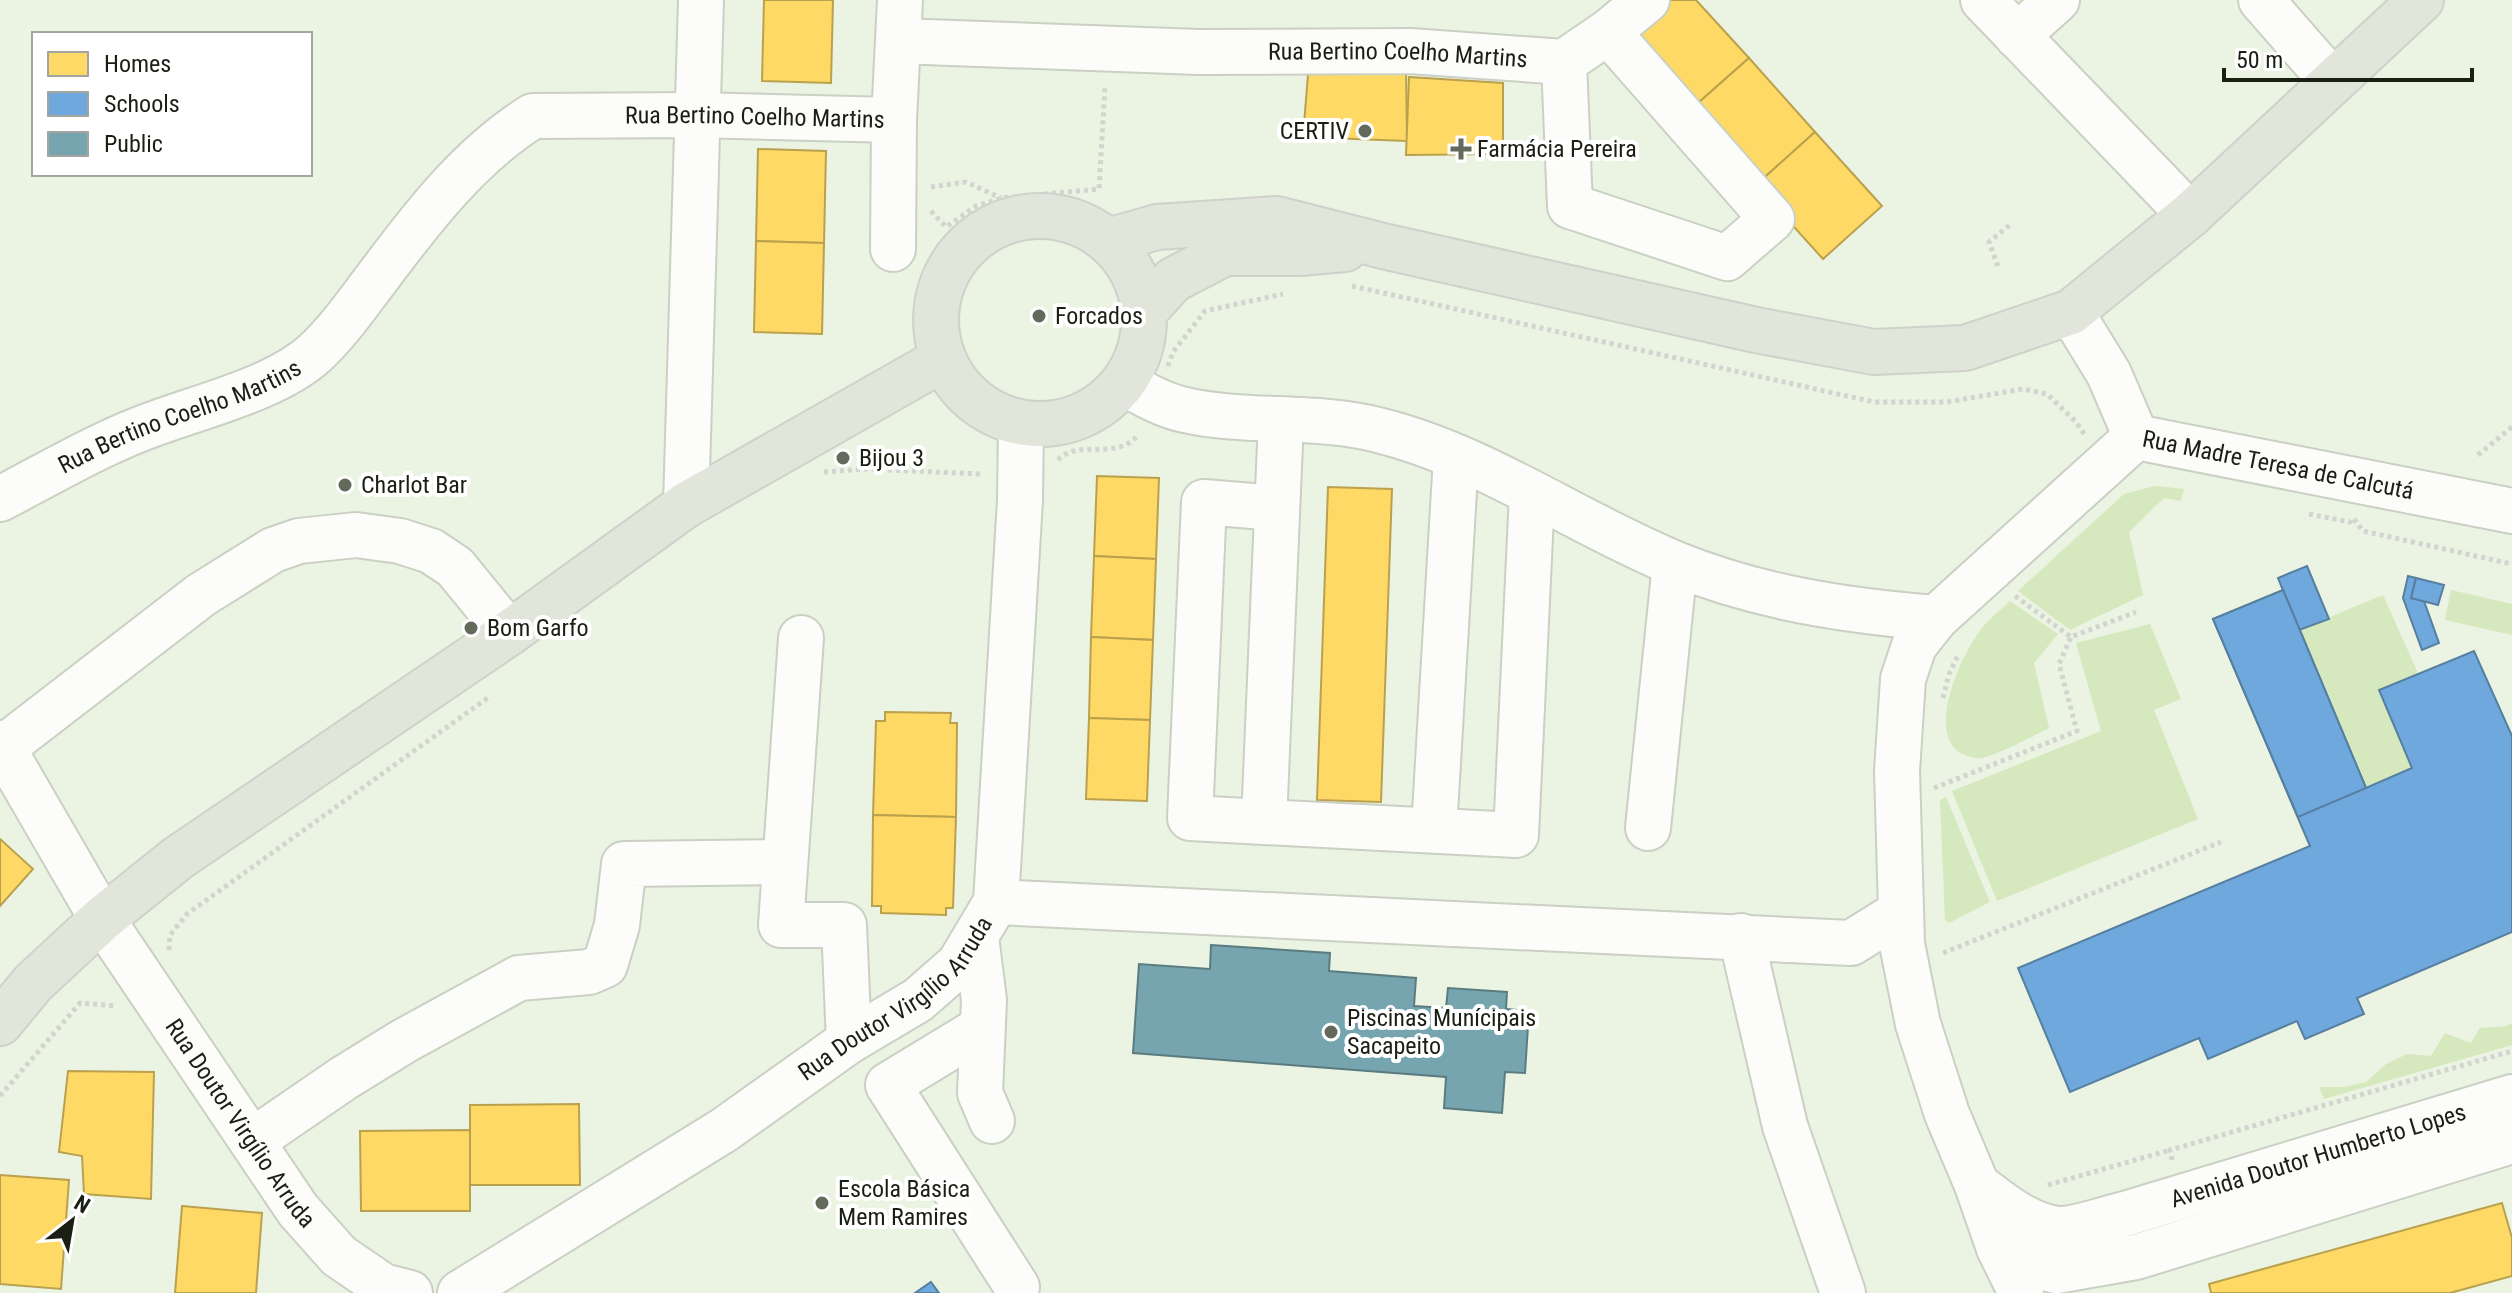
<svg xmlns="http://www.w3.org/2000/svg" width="2512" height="1293" viewBox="0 0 2512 1293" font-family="'Roboto Condensed',sans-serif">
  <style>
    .green { fill: #d6e8bd }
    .homes { fill: #ffd966; stroke: #baa14d; stroke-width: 2 }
    .schools { fill: #6fa8dc; stroke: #567fa0; stroke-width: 2 }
    .public { fill: #76a5af; stroke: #5a7c80; stroke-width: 2 }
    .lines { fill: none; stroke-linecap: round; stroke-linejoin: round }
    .minor-casing { stroke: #cad0c3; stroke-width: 48 }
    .major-casing { stroke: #ced2ca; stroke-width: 48 }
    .path { stroke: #d2d4cf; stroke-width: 5; stroke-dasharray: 4 4; stroke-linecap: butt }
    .minor { stroke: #fcfdfb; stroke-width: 44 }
    .major { stroke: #e1e5da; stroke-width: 44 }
    .poi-dot { fill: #63695b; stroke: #fff; stroke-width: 3 }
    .labels { text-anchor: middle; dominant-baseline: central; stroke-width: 8; stroke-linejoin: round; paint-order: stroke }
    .street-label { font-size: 24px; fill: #1a1e13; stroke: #fff }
    .poi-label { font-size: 24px; fill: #1a1e13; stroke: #fff; text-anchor: start }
  </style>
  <rect width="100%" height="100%" fill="#ebf3e2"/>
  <g class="green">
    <path d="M 2155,486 L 2184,489 L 2181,501 L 2164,498 L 2129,532 L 2143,595 L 2070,630 L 2018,591 L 2124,494 Z"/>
    <path d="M 2451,590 L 2512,604 L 2512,635 L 2445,620 Z"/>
    <path d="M 2383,595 L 2418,673 L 2379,690 L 2412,768 L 2366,788 L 2299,630 Z"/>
    <path d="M 2010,601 L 2058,634 L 2034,663 L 2049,728 C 2034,735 1994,757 1981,758 C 1975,759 1968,756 1963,754 C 1924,736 1961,656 1979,632 C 1987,620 2000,611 2010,601 Z"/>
    <path d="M 2150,624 L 2181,699 L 2154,710 L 2198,819 L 1997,901 L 1952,791 L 2101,731 L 2076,643 Z"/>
    <path d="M 1946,797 L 1990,902 L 1949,923 L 1945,920 L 1940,800 Z"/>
    <path d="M 2512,1023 L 2512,1045 L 2324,1099 L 2319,1087 L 2344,1087 L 2366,1082 L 2386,1064 L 2407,1054 L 2431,1056 L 2445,1033 L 2471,1043 L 2480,1028 L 2506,1026 Z"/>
  </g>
  <g class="homes">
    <path d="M 764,0 L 833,0 L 831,83 L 762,81 Z"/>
    <path d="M 1664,0 L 1696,0 L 1749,58 L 1689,111 L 1623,37 Z"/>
    <path d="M 1749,58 L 1815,132 L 1756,185 L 1689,111 Z"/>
    <path d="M 1309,62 L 1406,66 L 1407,141 L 1303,137 Z"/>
    <path d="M 1409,77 L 1503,83 L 1503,154 L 1406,155 Z"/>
    <path d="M 1815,132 L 1882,206 L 1823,259 L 1756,185 Z"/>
    <path d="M 758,149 L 826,151 L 824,243 L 756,241 Z"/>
    <path d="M 756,241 L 824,243 L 822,334 L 754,332 Z"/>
    <path d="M 1097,476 L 1159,478 L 1156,559 L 1094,556 Z"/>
    <path d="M 1328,487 L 1392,489 L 1381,802 L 1317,800 Z"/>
    <path d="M 1094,556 L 1156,559 L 1153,640 L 1091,637 Z"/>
    <path d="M 1091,637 L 1153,640 L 1150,720 L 1089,718 Z"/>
    <path d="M 885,712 L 951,713 L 950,723 L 957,723 L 956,817 L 873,815 L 876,721 L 885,721 Z"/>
    <path d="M 1089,718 L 1150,720 L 1147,801 L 1086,799 Z"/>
    <path d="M 873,815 L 956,817 L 953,908 L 946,908 L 946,915 L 881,913 L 881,906 L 872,906 Z"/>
    <path d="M 0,839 L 33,869 L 0,906 Z"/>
    <path d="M 68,1071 L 154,1072 L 151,1199 L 84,1194 L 82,1156 L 59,1152 Z"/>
    <path d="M 579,1104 L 580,1185 L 470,1185 L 470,1105 Z"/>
    <path d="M 470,1130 L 470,1211 L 361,1211 L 360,1131 Z"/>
    <path d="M 0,1175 L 69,1180 L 61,1289 L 0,1284 Z"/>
    <path d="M 2502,1203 L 2512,1238 L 2512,1276 L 2450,1293 L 2211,1293 L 2209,1284 Z"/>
    <path d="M 182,1206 L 262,1213 L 256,1293 L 175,1293 Z"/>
  </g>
  <g class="schools">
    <path d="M 2307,566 L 2329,619 L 2299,630 L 2278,578 Z"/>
    <path d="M 2408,576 L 2416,578 L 2411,598 L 2424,601 L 2439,643 L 2422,650 L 2403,598 Z"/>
    <path d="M 2416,578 L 2444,585 L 2438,605 L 2411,598 Z"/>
    <path d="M 2283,590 L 2366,788 L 2412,768 L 2379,690 L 2474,651 L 2512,736 L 2512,932 L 2357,998 L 2364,1014 L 2305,1039 L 2297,1021 L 2208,1059 L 2199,1038 L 2070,1092 L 2018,968 L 2310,846 L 2213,619 Z"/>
    <path d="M 2283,590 L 2366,788 L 2298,817 L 2213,619 Z"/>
    <path d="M 931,1282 L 939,1293 L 915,1293 Z"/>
  </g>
  <path class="public" d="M 1211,945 L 1330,953 L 1329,971 L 1416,978 L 1414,1006 L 1446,1008 L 1448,988 L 1507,992 L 1506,1009 L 1529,1011 L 1525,1073 L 1505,1072 L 1502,1113 L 1444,1108 L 1446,1077 L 1133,1053 L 1139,964 L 1210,969 Z"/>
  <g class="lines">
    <defs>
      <g id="minor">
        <path d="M 1983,0 L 2190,215"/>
        <path d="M 2261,0 L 2332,81"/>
        <path d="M 2017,36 L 2057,0"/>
        <path id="s1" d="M 898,41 L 1199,52 L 1410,51 L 1564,62 L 1608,32 L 1647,0"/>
        <path d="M 1564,62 L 1570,206 L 1727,258 L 1772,219 L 1608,32"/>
        <path d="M 893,249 L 894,120"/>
        <path id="s2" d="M 2071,312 L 2109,374 L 2136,437 L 2512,511"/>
        <path d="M 1124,383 C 1144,394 1162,405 1185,410 C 1248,424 1315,414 1378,430 C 1484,456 1576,523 1676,564 C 1760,598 1847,611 1936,618"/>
        <path d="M 1281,420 L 1264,822 L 1516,835 L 1532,494"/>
        <path id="s3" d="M 0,499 C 52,472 104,441 159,422 C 206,405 278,387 315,353 C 339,331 357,304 377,278 C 421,219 469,156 533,116 L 697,115 L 894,120 L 900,0"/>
        <path d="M 686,505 L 701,0"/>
        <path d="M 801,638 L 781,925 L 844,925 L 849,1041"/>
        <path id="s4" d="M 0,743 L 102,919 L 298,1210 L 339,1256 L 383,1286 L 410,1293"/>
        <path d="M 0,750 L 201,595 L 273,550 L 299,541 L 356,535 L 400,541 L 431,551 L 455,567 L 509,633"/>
        <path d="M 1264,822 L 1190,818 L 1204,502 L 1277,508"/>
        <path d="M 1648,828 L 1675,564"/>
        <path d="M 1434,830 L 1456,457"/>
        <path d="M 996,902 L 1851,943 L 1901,912"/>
        <path d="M 1741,936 L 1785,1126 L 1843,1293"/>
        <path d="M 976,937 L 984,1000 L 980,1093 L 992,1121"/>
        <path d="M 982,1028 L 888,1085 L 1017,1287"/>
        <path d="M 252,1141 L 344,1078 L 404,1041 L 519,978 L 589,972 L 605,965 L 617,925 L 624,864 L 784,862"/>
        <path id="s5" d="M 1977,1185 C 2001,1203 2026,1225 2058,1229 C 2075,1230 2107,1218 2125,1214 L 2512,1097"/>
        <path d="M 1999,1248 L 2025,1263 L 2056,1271 L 2136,1257 L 2512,1141"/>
        <path id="s6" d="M 460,1293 L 724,1130 L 849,1041 L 918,1000 L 959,964 L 996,902 L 1020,500 L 1021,423"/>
        <path d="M 2021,1293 L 1999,1248 L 1977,1185 L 1947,1114 L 1918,1024 L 1902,944 L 1897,771 L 1903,679 L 1914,646 L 1936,618 L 2136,437"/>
      </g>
      <g id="major">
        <circle cx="1040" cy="320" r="104"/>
        <path d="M 1108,241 L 1157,227 L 1277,219 L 1383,246 L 1756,330 L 1874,352 L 1965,348 L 2071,312 L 2190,215 L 2421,0"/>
        <path d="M 1144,312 L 1173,280 L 1225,253 L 1300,253 L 1345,249"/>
        <path d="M 0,1023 L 33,983 L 102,919 L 178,858 L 509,633 L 686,505 L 943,359"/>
      </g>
    </defs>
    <use href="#minor" class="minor-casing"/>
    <use href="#major" class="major-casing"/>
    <g class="path">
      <path d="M 931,187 L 966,182 L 1001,198"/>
      <path d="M 931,211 L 946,227 L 976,206 L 1002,198 L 1099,189 L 1105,87"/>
      <path d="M 1998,266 L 1989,242 L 2011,224"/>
      <path d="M 1352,286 L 1874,402 L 1947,402 L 2023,389 L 2047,394 L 2075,421 L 2085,435"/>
      <path d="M 1168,366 L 1173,352 L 1205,311 L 1283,294"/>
      <path d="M 2478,455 L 2512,427"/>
      <path d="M 1058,460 C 1081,437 1114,463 1139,434"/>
      <path d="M 824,472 L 865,469 L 982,474"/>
      <path d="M 2309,514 L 2350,522 L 2353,519"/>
      <path d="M 2354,519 L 2363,531 L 2512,564"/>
      <path d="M 2015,596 L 2071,637 L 2136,612"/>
      <path d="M 1943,698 L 1949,674 L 1958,655"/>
      <path d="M 1934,788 L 2077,731 L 2059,664 L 2071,637"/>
      <path d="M 169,950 L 170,935 L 187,914 L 489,697"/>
      <path d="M 1943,953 L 2221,842"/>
      <path d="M 0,1096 L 80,1003 L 116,1006"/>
      <path d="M 2172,1160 L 2170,1150 L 2512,1051"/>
      <path d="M 2048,1185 L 2170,1150"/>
    </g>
    <use href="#minor" class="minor"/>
    <use href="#major" class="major"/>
  </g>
  <g class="poi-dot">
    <circle cx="1365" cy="131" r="8"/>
    <path d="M1457 137h8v8h8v8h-8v8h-8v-8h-8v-8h8z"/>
    <circle cx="1039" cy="316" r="8"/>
    <circle cx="843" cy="458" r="8"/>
    <circle cx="345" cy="485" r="8"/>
    <circle cx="471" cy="628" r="8"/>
    <circle cx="1331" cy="1032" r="8"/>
    <circle cx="822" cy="1203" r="8"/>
  </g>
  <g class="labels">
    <g class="street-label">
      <text stroke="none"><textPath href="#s1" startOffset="500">Rua Bertino Coelho Martins</textPath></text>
      <text stroke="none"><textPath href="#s3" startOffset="894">Rua Bertino Coelho Martins</textPath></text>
      <text stroke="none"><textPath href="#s3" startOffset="198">Rua Bertino Coelho Martins</textPath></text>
      <text stroke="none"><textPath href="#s2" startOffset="286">Rua Madre Teresa de Calcutá</textPath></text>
      <text stroke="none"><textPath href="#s6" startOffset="528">Rua Doutor Virgílio Arruda</textPath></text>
      <text stroke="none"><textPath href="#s4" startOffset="450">Rua Doutor Virgílio Arruda</textPath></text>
      <text stroke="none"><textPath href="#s5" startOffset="364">Avenida Doutor Humberto Lopes</textPath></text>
    </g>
    <g class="poi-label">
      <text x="1349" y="131" text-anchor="end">CERTIV</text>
      <text x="1477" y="149">Farmácia Pereira</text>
      <text x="1055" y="316">Forcados</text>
      <text x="859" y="458">Bijou 3</text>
      <text x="361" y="485">Charlot Bar</text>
      <text x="487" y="628">Bom Garfo</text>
      <text x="1347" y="1018">Piscinas Munícipais<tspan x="1347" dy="28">Sacapeito</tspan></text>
      <text x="838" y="1189">Escola Básica<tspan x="838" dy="28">Mem Ramires</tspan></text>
    </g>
  </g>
  <rect x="32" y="32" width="280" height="144" fill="#ffffff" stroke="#a3a5a1" stroke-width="2"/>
  <rect x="48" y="52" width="40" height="24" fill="#ffd966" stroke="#a3a5a1" stroke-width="2"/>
  <text x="104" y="72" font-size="24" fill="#1a1e13">Homes</text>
  <rect x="48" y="92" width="40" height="24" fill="#6fa8dc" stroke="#a3a5a1" stroke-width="2"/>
  <text x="104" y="112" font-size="24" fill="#1a1e13">Schools</text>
  <rect x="48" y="132" width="40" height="24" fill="#76a5af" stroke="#a3a5a1" stroke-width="2"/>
  <text x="104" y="152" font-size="24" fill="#1a1e13">Public</text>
  <g transform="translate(72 1221) rotate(31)" stroke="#ffffff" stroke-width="6" paint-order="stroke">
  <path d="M0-6L14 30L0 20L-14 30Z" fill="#1a1e13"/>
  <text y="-12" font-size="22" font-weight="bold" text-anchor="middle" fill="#1a1e13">N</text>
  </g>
  <path d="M2224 68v12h248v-12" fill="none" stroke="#1a1e13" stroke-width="4"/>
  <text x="2236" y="68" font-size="24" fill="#1a1e13" stroke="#ffffff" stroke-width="6" paint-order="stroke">50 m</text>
</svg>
